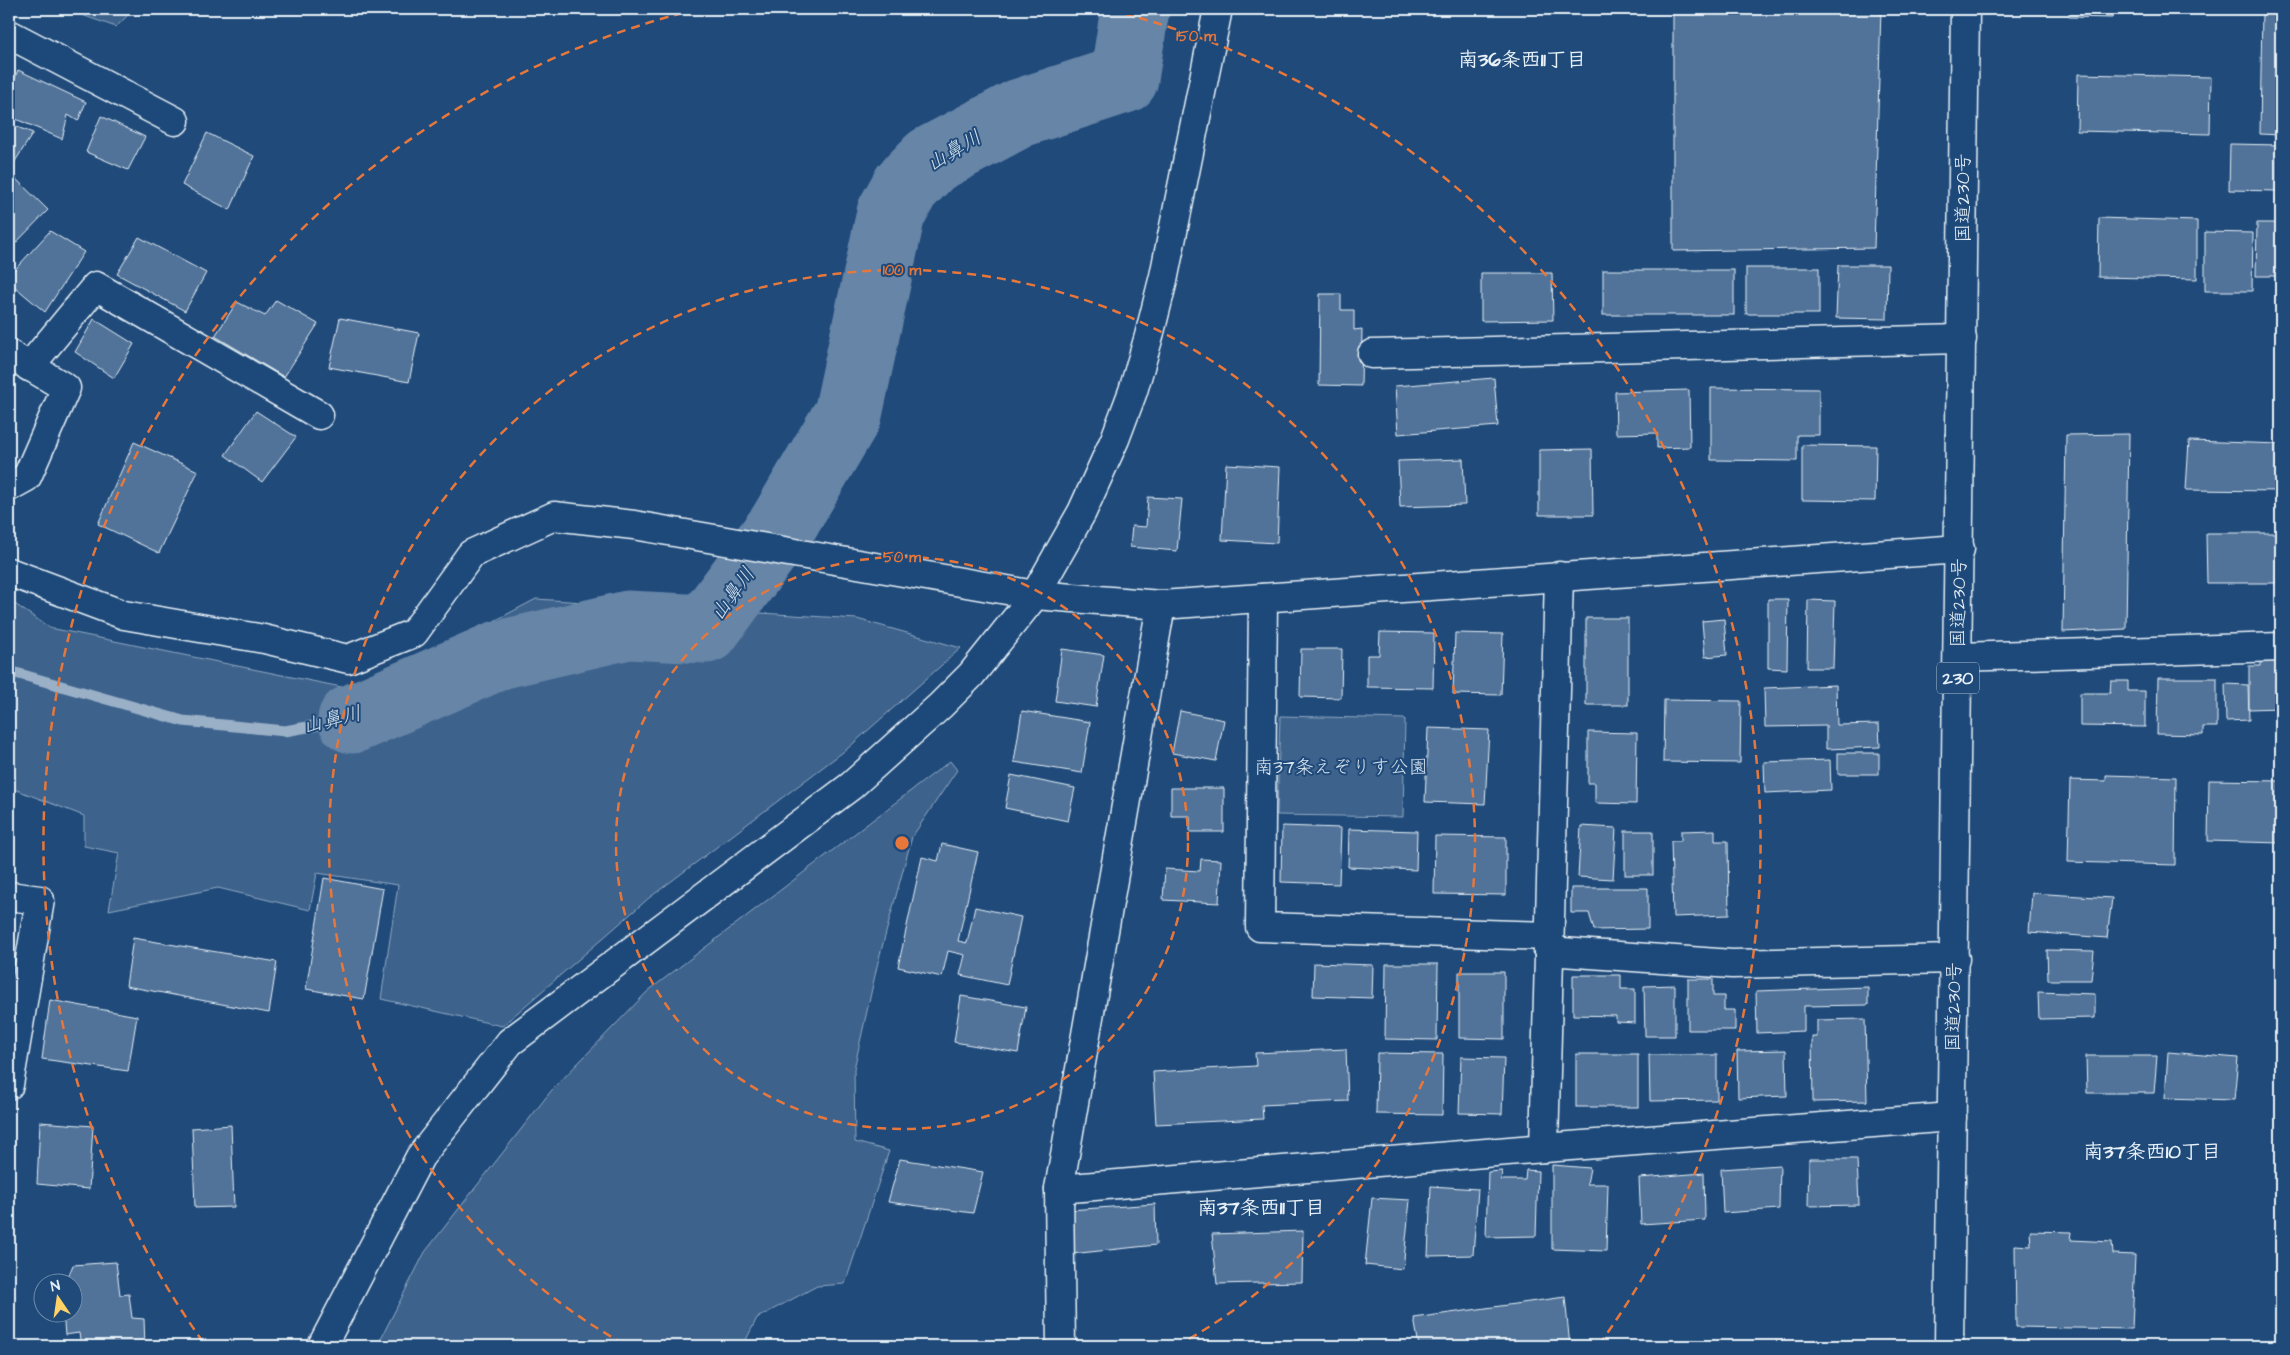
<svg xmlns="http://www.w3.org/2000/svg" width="2290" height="1355" viewBox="0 0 2290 1355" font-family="'Architects Daughter','Klee One',sans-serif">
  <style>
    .green { fill: #3c628c; stroke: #92aac2 }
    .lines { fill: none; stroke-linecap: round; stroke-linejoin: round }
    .stream { stroke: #9ab0c7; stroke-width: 11 }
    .river { stroke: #6685a7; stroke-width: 69 }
    .building { fill: #517399; stroke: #e8f1f8 }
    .minor-casing { stroke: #e8f1f8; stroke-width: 31 }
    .trunk-casing { stroke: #e8f1f8; stroke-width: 31 }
    .minor { stroke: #1f4a7a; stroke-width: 28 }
    .trunk { stroke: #1f4a7a; stroke-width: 28 }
    .ring { fill: none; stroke: #e8773b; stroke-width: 2.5; stroke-dasharray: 9 6 }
    .labels { text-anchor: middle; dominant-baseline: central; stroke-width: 4; stroke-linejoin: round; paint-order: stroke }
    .shield { fill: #1f4a7a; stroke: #acbfd2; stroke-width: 1 }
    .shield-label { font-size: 18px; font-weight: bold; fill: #e8f1f8 }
    .street-label { font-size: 19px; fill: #e8f1f8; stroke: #1f4a7a }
    .park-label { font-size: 19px; fill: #d7e3ed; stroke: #1f4a7a }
    .neighbourhood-label { font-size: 20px; font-weight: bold; fill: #e8f1f8; stroke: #1f4a7a }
    .water-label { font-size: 20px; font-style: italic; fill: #d4e1ec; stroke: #1f4a7a }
    .centre { fill: #e8773b; stroke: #1f4a7a; stroke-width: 2.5 }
    .ring-label { font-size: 15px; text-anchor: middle; font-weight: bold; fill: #e8773b; stroke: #1f4a7a; stroke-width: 4; stroke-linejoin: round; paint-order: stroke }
  </style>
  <rect width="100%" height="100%" fill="#1f4a7a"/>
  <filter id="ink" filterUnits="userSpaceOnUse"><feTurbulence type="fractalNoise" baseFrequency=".02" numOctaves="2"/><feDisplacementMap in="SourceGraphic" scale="10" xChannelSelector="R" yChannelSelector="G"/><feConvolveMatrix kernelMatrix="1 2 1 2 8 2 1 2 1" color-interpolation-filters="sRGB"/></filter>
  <g filter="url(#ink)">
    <g class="green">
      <path d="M 65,9 L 134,9 L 116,27 Z"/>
      <path d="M 536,599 L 857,619 L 961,648 L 847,749 L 649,898 L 502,1026 L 381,999 L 398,885 L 317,873 L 310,910 L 218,888 L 109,910 L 119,853 L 84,846 L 84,816 L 9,787 L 9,600 L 50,628 L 361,691 Z"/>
      <path d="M 1280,716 L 1405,719 L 1403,817 L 1277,815 Z"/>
      <path d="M 950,761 L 957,770 L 912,837 L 878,962 L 854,1069 L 855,1142 L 889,1151 L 845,1284 L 817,1286 L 757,1318 L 743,1346 L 377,1346 L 425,1252 L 551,1091 L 648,991 Z"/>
    </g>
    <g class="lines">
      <path class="stream" d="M 9,671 L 183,721 L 285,731 L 352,719"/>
      <path class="river" d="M 352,719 L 499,655 L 628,625 L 706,629 L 782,526 L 848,414 L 891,213 L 906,186 L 931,160 L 1020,113 L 1124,79 L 1135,9"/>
    </g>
    <g class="building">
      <path d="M 1673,9 L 1881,9 L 1874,248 L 1673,251 Z"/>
      <path d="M 2069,9 L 2113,9 L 2112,18 L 2069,17 Z"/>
      <path d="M 2262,9 L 2281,9 L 2281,135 L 2260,134 Z"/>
      <path d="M 18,70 L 86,102 L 78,121 L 68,115 L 62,139 L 9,116 L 9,94 Z"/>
      <path d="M 2078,74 L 2211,77 L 2210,134 L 2077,131 Z"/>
      <path d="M 101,116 L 145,137 L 128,170 L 86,152 Z"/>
      <path d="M 9,124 L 33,133 L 14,163 L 9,160 Z"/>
      <path d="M 207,133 L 254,156 L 230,210 L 182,185 Z"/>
      <path d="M 2230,144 L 2281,145 L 2281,203 L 2276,202 L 2277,191 L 2229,190 Z"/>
      <path d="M 14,177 L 48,210 L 11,248 L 9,245 L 9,182 Z"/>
      <path d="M 2099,218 L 2197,221 L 2197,279 L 2098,277 Z"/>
      <path d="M 2257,223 L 2281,223 L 2281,271 L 2278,270 L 2278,276 L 2256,276 Z"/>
      <path d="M 50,231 L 84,252 L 45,312 L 9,282 L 9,276 Z"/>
      <path d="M 2205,232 L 2253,233 L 2252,291 L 2205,291 Z"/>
      <path d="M 139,237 L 206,273 L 185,311 L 117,274 Z"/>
      <path d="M 1838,265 L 1888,265 L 1887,319 L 1836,318 Z"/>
      <rect x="1746" y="268" width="73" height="46"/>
      <rect x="1603" y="270" width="131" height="45"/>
      <path d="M 1481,273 L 1552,273 L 1553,320 L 1481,321 Z"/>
      <path d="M 1320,294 L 1341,294 L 1341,310 L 1354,310 L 1354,330 L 1362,329 L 1361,386 L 1319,385 Z"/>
      <path d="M 276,300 L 318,324 L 284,377 L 215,336 L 237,302 L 265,316 Z"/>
      <path d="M 340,318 L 419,333 L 409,382 L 329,367 Z"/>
      <path d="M 94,319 L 134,344 L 114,378 L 75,352 Z"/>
      <path d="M 1494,378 L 1498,426 L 1398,434 L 1395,386 Z"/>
      <path d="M 1711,388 L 1819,389 L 1819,435 L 1797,435 L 1797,461 L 1711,460 Z"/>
      <path d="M 1689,390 L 1690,447 L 1657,448 L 1657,433 L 1616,434 L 1615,392 Z"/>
      <path d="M 256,411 L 296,437 L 262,482 L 225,455 Z"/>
      <path d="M 2129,434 L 2126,629 L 2063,632 L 2066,435 Z"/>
      <path d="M 2189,441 L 2281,444 L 2280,491 L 2186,490 Z"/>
      <path d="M 134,442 L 198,471 L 159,553 L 98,524 Z"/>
      <path d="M 1802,445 L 1876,446 L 1875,501 L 1802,500 Z"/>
      <path d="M 1592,449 L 1593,515 L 1539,515 L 1539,450 Z"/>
      <path d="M 1463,459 L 1465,505 L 1400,507 L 1398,461 Z"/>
      <path d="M 1226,464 L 1280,467 L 1277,543 L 1222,540 Z"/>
      <path d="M 1148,497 L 1182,499 L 1177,551 L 1130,547 L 1132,526 L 1146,527 Z"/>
      <path d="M 2206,533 L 2281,533 L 2281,583 L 2207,583 Z"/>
      <path d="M 1768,599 L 1788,599 L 1787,669 L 1768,668 Z"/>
      <path d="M 1808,600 L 1835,601 L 1833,668 L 1807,668 Z"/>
      <rect x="1586" y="618" width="42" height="87"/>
      <path d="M 1724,619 L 1727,655 L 1705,657 L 1702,621 Z"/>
      <path d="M 1380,632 L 1434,633 L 1433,688 L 1367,687 L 1367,655 L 1379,655 Z"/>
      <path d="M 1455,633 L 1503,634 L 1501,695 L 1453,694 Z"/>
      <path d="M 1062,649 L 1104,655 L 1096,707 L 1055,701 Z"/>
      <path d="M 1301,649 L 1342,649 L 1341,698 L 1300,697 Z"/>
      <path d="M 2281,658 L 2281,708 L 2249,709 L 2249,666 L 2261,666 L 2261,659 Z"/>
      <path d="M 2158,678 L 2217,678 L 2217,727 L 2203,727 L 2203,735 L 2157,734 Z"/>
      <path d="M 2111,681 L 2128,681 L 2128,691 L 2145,691 L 2145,727 L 2080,726 L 2080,693 L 2110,693 Z"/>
      <path d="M 2225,684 L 2248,685 L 2249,720 L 2226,721 Z"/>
      <path d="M 1836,685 L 1837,725 L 1879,724 L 1880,747 L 1826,749 L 1826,726 L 1765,727 L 1764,688 Z"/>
      <path d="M 1664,700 L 1741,701 L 1740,763 L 1663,762 Z"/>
      <path d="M 1022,711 L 1090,722 L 1082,773 L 1014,762 Z"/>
      <path d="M 1180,711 L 1224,720 L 1216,761 L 1172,753 Z"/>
      <path d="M 1428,728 L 1489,730 L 1485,804 L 1425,802 Z"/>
      <path d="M 1588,732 L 1637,733 L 1636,804 L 1595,803 L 1595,783 L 1588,783 Z"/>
      <rect x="1838" y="753" width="41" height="21"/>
      <path d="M 1830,760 L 1831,790 L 1765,793 L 1764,762 Z"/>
      <path d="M 1011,775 L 1075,788 L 1068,821 L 1005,808 Z"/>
      <path d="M 2106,775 L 2176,777 L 2175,865 L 2068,862 L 2070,780 L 2106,781 Z"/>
      <path d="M 2209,780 L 2281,781 L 2281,843 L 2208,841 Z"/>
      <path d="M 1171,788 L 1224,788 L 1224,832 L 1190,832 L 1190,816 L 1171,816 Z"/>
      <path d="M 1282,826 L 1341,828 L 1339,884 L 1281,882 Z"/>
      <path d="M 1581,826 L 1616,828 L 1613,879 L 1578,877 Z"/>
      <path d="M 1349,829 L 1417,831 L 1416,870 L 1348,867 Z"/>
      <path d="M 1715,830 L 1715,841 L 1728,841 L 1729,915 L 1673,917 L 1671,841 L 1681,841 L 1681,831 Z"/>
      <rect x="1625" y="831" width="28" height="44"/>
      <path d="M 1435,836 L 1506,837 L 1506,895 L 1434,894 Z"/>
      <path d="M 942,844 L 978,852 L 958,941 L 967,943 L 975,907 L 1021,917 L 1007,985 L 960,975 L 965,955 L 948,951 L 942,977 L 898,967 L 922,857 L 938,861 Z"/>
      <path d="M 1201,859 L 1221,860 L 1219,903 L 1163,900 L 1165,869 L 1200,871 Z"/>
      <path d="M 324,878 L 383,889 L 364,999 L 306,989 Z"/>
      <path d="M 1571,888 L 1648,888 L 1648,929 L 1594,930 L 1589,913 L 1571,913 Z"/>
      <path d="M 2032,893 L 2112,898 L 2107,938 L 2029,932 Z"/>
      <path d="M 133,938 L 277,962 L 269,1013 L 126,986 Z"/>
      <path d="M 2047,950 L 2094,951 L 2091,980 L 2048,980 Z"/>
      <path d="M 1314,963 L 1373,965 L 1372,998 L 1313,996 Z"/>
      <path d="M 1386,964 L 1438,964 L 1437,1040 L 1385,1039 Z"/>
      <path d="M 1459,972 L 1504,972 L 1504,1039 L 1459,1038 Z"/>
      <path d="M 1573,975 L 1621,975 L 1621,989 L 1635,989 L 1635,1023 L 1616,1022 L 1616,1016 L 1573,1015 Z"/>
      <path d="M 1688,979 L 1713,979 L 1713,996 L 1724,996 L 1724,1010 L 1735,1010 L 1735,1030 L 1688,1030 Z"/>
      <path d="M 1675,985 L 1675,1036 L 1645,1036 L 1644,986 Z"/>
      <path d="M 1868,987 L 1868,1005 L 1804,1006 L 1804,1031 L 1757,1033 L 1756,991 Z"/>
      <path d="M 2038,992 L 2095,994 L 2095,1018 L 2039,1019 Z"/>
      <path d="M 961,996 L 1026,1007 L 1018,1053 L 954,1042 Z"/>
      <path d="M 50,1000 L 137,1016 L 128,1071 L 42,1059 Z"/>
      <path d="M 1865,1019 L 1867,1101 L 1813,1102 L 1812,1037 L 1817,1037 L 1817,1020 Z"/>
      <path d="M 1346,1049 L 1348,1101 L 1262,1105 L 1263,1119 L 1156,1124 L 1153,1072 L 1256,1066 L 1255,1053 Z"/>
      <path d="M 1786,1050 L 1787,1096 L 1738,1098 L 1737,1051 Z"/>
      <path d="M 2168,1052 L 2238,1058 L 2234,1100 L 2165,1098 Z"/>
      <path d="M 1377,1053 L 1443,1054 L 1442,1115 L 1376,1114 Z"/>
      <rect x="1576" y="1054" width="62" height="53"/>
      <path d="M 1649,1055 L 1717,1055 L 1717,1100 L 1650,1101 Z"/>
      <path d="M 2086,1056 L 2157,1056 L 2154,1093 L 2087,1093 Z"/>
      <path d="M 1461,1057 L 1504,1058 L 1502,1114 L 1459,1113 Z"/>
      <path d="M 40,1122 L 93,1126 L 89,1189 L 37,1184 Z"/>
      <path d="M 231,1125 L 234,1207 L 195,1208 L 192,1128 Z"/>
      <path d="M 900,1159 L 983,1172 L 973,1213 L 888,1202 Z"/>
      <path d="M 1809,1159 L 1857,1159 L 1859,1205 L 1808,1206 Z"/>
      <path d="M 1552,1165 L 1590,1168 L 1587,1184 L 1608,1184 L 1606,1251 L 1552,1249 Z"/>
      <path d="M 1780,1165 L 1779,1209 L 1723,1213 L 1721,1169 Z"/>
      <path d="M 1526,1170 L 1538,1171 L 1536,1236 L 1486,1237 L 1488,1172 L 1502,1171 L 1501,1180 L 1525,1180 Z"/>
      <path d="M 1704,1173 L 1705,1220 L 1641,1224 L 1639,1178 Z"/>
      <path d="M 1431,1186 L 1478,1189 L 1473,1255 L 1428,1256 Z"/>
      <path d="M 1372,1198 L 1410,1200 L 1403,1269 L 1365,1265 Z"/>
      <path d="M 1155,1204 L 1156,1245 L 1071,1254 L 1069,1210 Z"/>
      <path d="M 1303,1231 L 1302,1282 L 1217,1284 L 1212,1234 Z"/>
      <path d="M 2030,1231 L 2072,1232 L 2071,1240 L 2112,1242 L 2113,1254 L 2135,1255 L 2132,1329 L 2016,1327 L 2015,1245 L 2031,1246 Z"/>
      <path d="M 116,1262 L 120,1295 L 129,1294 L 132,1318 L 144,1319 L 145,1346 L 81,1346 L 79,1333 L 65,1335 L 63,1312 L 72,1312 L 72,1282 L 66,1282 L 73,1265 Z"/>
      <path d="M 1565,1297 L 1570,1346 L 1419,1346 L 1414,1318 Z"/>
    </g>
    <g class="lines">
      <defs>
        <g id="minor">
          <path d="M 9,34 L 175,121"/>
          <path d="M 9,354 L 66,388 L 27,477 L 9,487"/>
          <path d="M 1372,354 L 1962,339"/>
          <path d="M 29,367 L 96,286 L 319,415"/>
          <path d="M 9,572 L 124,615 L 264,639 L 348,659 L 414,633 L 471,554 L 554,516 L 634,525 L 1035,595 L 1161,605 L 1960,549"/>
          <path d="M 1263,598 L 1260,927 L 1549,936"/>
          <path d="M 1958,657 L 2281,647"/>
          <path d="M 9,896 L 40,900 L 9,1085"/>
          <path d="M 1548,951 L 1732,964 L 1955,959"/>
          <path d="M 1544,1148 L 1559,576"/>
          <path d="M 1059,1189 L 1544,1148 L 1952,1117"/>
          <path d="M 322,1346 L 420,1157 L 510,1042 L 851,786 L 940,706 L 971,675 L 1035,595 L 1082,512 L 1115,439 L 1133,391 L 1149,336 L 1164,276 L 1218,9"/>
          <path d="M 1061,1346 L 1059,1189 L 1161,605"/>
        </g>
        <path id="trunk" d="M 1949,1346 L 1965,9"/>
      </defs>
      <use href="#minor" class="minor-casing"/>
      <use href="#trunk" class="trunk-casing"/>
      <use href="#minor" class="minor"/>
      <use href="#trunk" class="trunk"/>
    </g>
  </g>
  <g class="ring">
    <circle cx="902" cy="843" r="286"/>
    <path d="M624 1344A573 573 0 1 1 1180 1344"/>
    <path d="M203 1342A859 859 0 0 1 694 10M1110 10A859 859 0 0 1 1601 1342"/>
  </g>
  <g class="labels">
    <rect class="shield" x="1937" y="662.5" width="42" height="31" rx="4"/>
    <g class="shield-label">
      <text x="1958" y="678">230</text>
    </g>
    <g class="street-label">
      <text transform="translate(1963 198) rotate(-90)">国道230号</text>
      <text transform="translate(1959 603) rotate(-89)">国道230号</text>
      <text transform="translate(1954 1007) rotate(-89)">国道230号</text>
    </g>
    <g class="park-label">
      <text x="1341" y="767">南37条えぞりす公園</text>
    </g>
    <g class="neighbourhood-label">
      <text x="1522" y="60">南36条西11丁目</text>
      <text x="2152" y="1152">南37条西10丁目</text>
      <text x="1261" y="1208">南37条西11丁目</text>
    </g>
    <g class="water-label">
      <text transform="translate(954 151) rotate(-31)">山鼻川</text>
      <text transform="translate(733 594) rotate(-54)">山鼻川</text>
      <text transform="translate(332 720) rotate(-14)">山鼻川</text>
    </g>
  </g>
  <circle cx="902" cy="843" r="8" class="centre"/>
  <g class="ring-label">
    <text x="1196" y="41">150 m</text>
    <text x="902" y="275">100 m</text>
    <text x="902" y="562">50 m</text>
  </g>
  <rect width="2290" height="1355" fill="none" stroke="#1f4a7a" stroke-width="30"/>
  <rect x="15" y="15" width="2260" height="1325" fill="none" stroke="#e8f1f8" stroke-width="2" filter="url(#ink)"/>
  <g transform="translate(58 1298) rotate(347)"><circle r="24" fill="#1f4a7a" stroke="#6f8dac"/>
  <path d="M0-4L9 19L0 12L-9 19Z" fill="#ffd166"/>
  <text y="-8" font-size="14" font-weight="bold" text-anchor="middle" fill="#e8f1f8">N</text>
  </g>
</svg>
